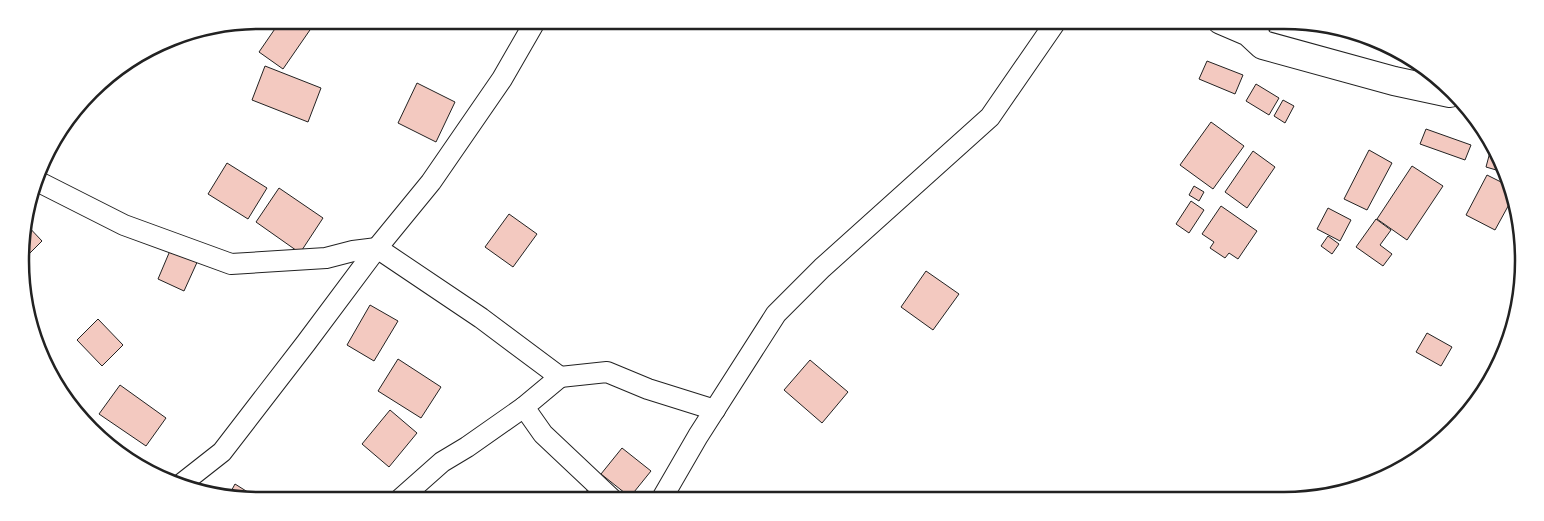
<svg xmlns="http://www.w3.org/2000/svg" width="1544" height="521" viewBox="0 0 1544 521" font-family="'Fira Sans',sans-serif">
  <style>
    .building { fill: #f3c9c0; stroke: #222 }
    .lines { fill: none; stroke-linecap: round; stroke-linejoin: round }
    .street-casing { stroke: #222; stroke-width: 22 }
    .secondary-casing { stroke: #222; stroke-width: 30 }
    .street { stroke: #fff; stroke-width: 20 }
    .secondary { stroke: #fff; stroke-width: 28 }
    .rim { fill: none; stroke: #222; stroke-width: 2.5 }
  </style>
  <rect width="100%" height="100%" fill="#fff"/>
  <g class="building">
    <path d="M 281,20 L 301,20 L 312,27 L 283,69 L 259,52 Z"/>
    <path d="M 1207,61 L 1243,75 L 1235,94 L 1199,79 Z"/>
    <path d="M 265,66 L 321,88 L 308,122 L 252,100 Z"/>
    <path d="M 417,83 L 455,102 L 436,142 L 398,123 Z"/>
    <path d="M 1256,84 L 1279,98 L 1269,115 L 1246,101 Z"/>
    <path d="M 1283,100 L 1294,106 L 1285,123 L 1274,116 Z"/>
    <path d="M 1211,122 L 1244,146 L 1213,189 L 1180,165 Z"/>
    <path d="M 1426,129 L 1471,145 L 1465,160 L 1420,144 Z"/>
    <path d="M 1369,150 L 1392,163 L 1367,210 L 1344,199 Z"/>
    <path d="M 1253,151 L 1275,167 L 1247,208 L 1225,192 Z"/>
    <path d="M 1490,152 L 1496,154 L 1503,172 L 1486,167 Z"/>
    <path d="M 227,163 L 267,188 L 248,219 L 208,194 Z"/>
    <path d="M 1412,166 L 1443,186 L 1407,240 L 1377,219 Z"/>
    <path d="M 1487,175 L 1507,185 L 1512,199 L 1495,230 L 1466,215 Z"/>
    <path d="M 1194,186 L 1204,192 L 1199,201 L 1189,195 Z"/>
    <path d="M 279,188 L 323,218 L 300,253 L 256,222 Z"/>
    <path d="M 1191,201 L 1204,210 L 1189,233 L 1176,224 Z"/>
    <path d="M 1221,206 L 1257,231 L 1238,259 L 1229,253 L 1225,258 L 1210,248 L 1214,242 L 1202,234 Z"/>
    <path d="M 1328,208 L 1351,220 L 1340,241 L 1317,229 Z"/>
    <path d="M 509,214 L 537,234 L 513,267 L 485,247 Z"/>
    <path d="M 1376,219 L 1391,230 L 1380,245 L 1392,254 L 1383,266 L 1356,247 Z"/>
    <path d="M 24,222 L 42,241 L 24,259 L 22,229 Z"/>
    <path d="M 1328,236 L 1339,244 L 1332,254 L 1321,246 Z"/>
    <path d="M 172,246 L 199,258 L 184,291 L 158,279 Z"/>
    <path d="M 926,271 L 959,294 L 933,330 L 901,307 Z"/>
    <path d="M 370,305 L 398,321 L 374,361 L 347,345 Z"/>
    <path d="M 98,319 L 123,345 L 102,366 L 77,340 Z"/>
    <path d="M 1427,333 L 1452,347 L 1441,366 L 1416,352 Z"/>
    <path d="M 398,359 L 441,387 L 421,418 L 378,391 Z"/>
    <path d="M 810,360 L 848,392 L 822,423 L 784,390 Z"/>
    <path d="M 120,385 L 166,418 L 146,446 L 99,414 Z"/>
    <path d="M 390,410 L 417,433 L 389,467 L 362,444 Z"/>
    <path d="M 622,448 L 651,471 L 630,497 L 601,474 Z"/>
    <path d="M 235,484 L 262,501 L 228,497 Z"/>
    <path d="M 589,488 L 605,500 L 579,500 Z"/>
  </g>
  <g class="lines">
    <defs>
      <g id="street">
        <path d="M 1249,32 L 1266,20"/>
        <path d="M 37,181 L 124,225 L 231,264 L 326,258 L 353,251 L 377,248 L 481,318 L 560,377 L 524,407 L 543,434 L 613,500"/>
        <path d="M 560,377 L 607,372 L 648,389 L 715,410"/>
        <path d="M 180,485 L 222,452 L 306,343 L 377,248 L 431,182 L 502,79 L 536,20"/>
        <path d="M 661,500 L 698,436 L 776,314 L 822,268 L 990,117 L 1057,20"/>
        <path d="M 398,501 L 442,462 L 467,447 L 524,407"/>
      </g>
      <path id="secondary" d="M 1221,20 L 1249,32 L 1263,45 L 1394,81 L 1450,93"/>
    </defs>
    <use href="#street" class="street-casing"/>
    <use href="#secondary" class="secondary-casing"/>
    <use href="#street" class="street"/>
    <use href="#secondary" class="secondary"/>
  </g>
  <path d="M0 0H1544V521H0ZM260 29H1284A231 231 0 0 1 1515 260V261A231 231 0 0 1 1284 492H260A231 231 0 0 1 29 261V260A231 231 0 0 1 260 29Z" fill="#fff" fill-rule="evenodd"/>
  <path class="rim" d="M260 29H1284A231 231 0 0 1 1515 260V261A231 231 0 0 1 1284 492H260A231 231 0 0 1 29 261V260A231 231 0 0 1 260 29Z"/>
</svg>
